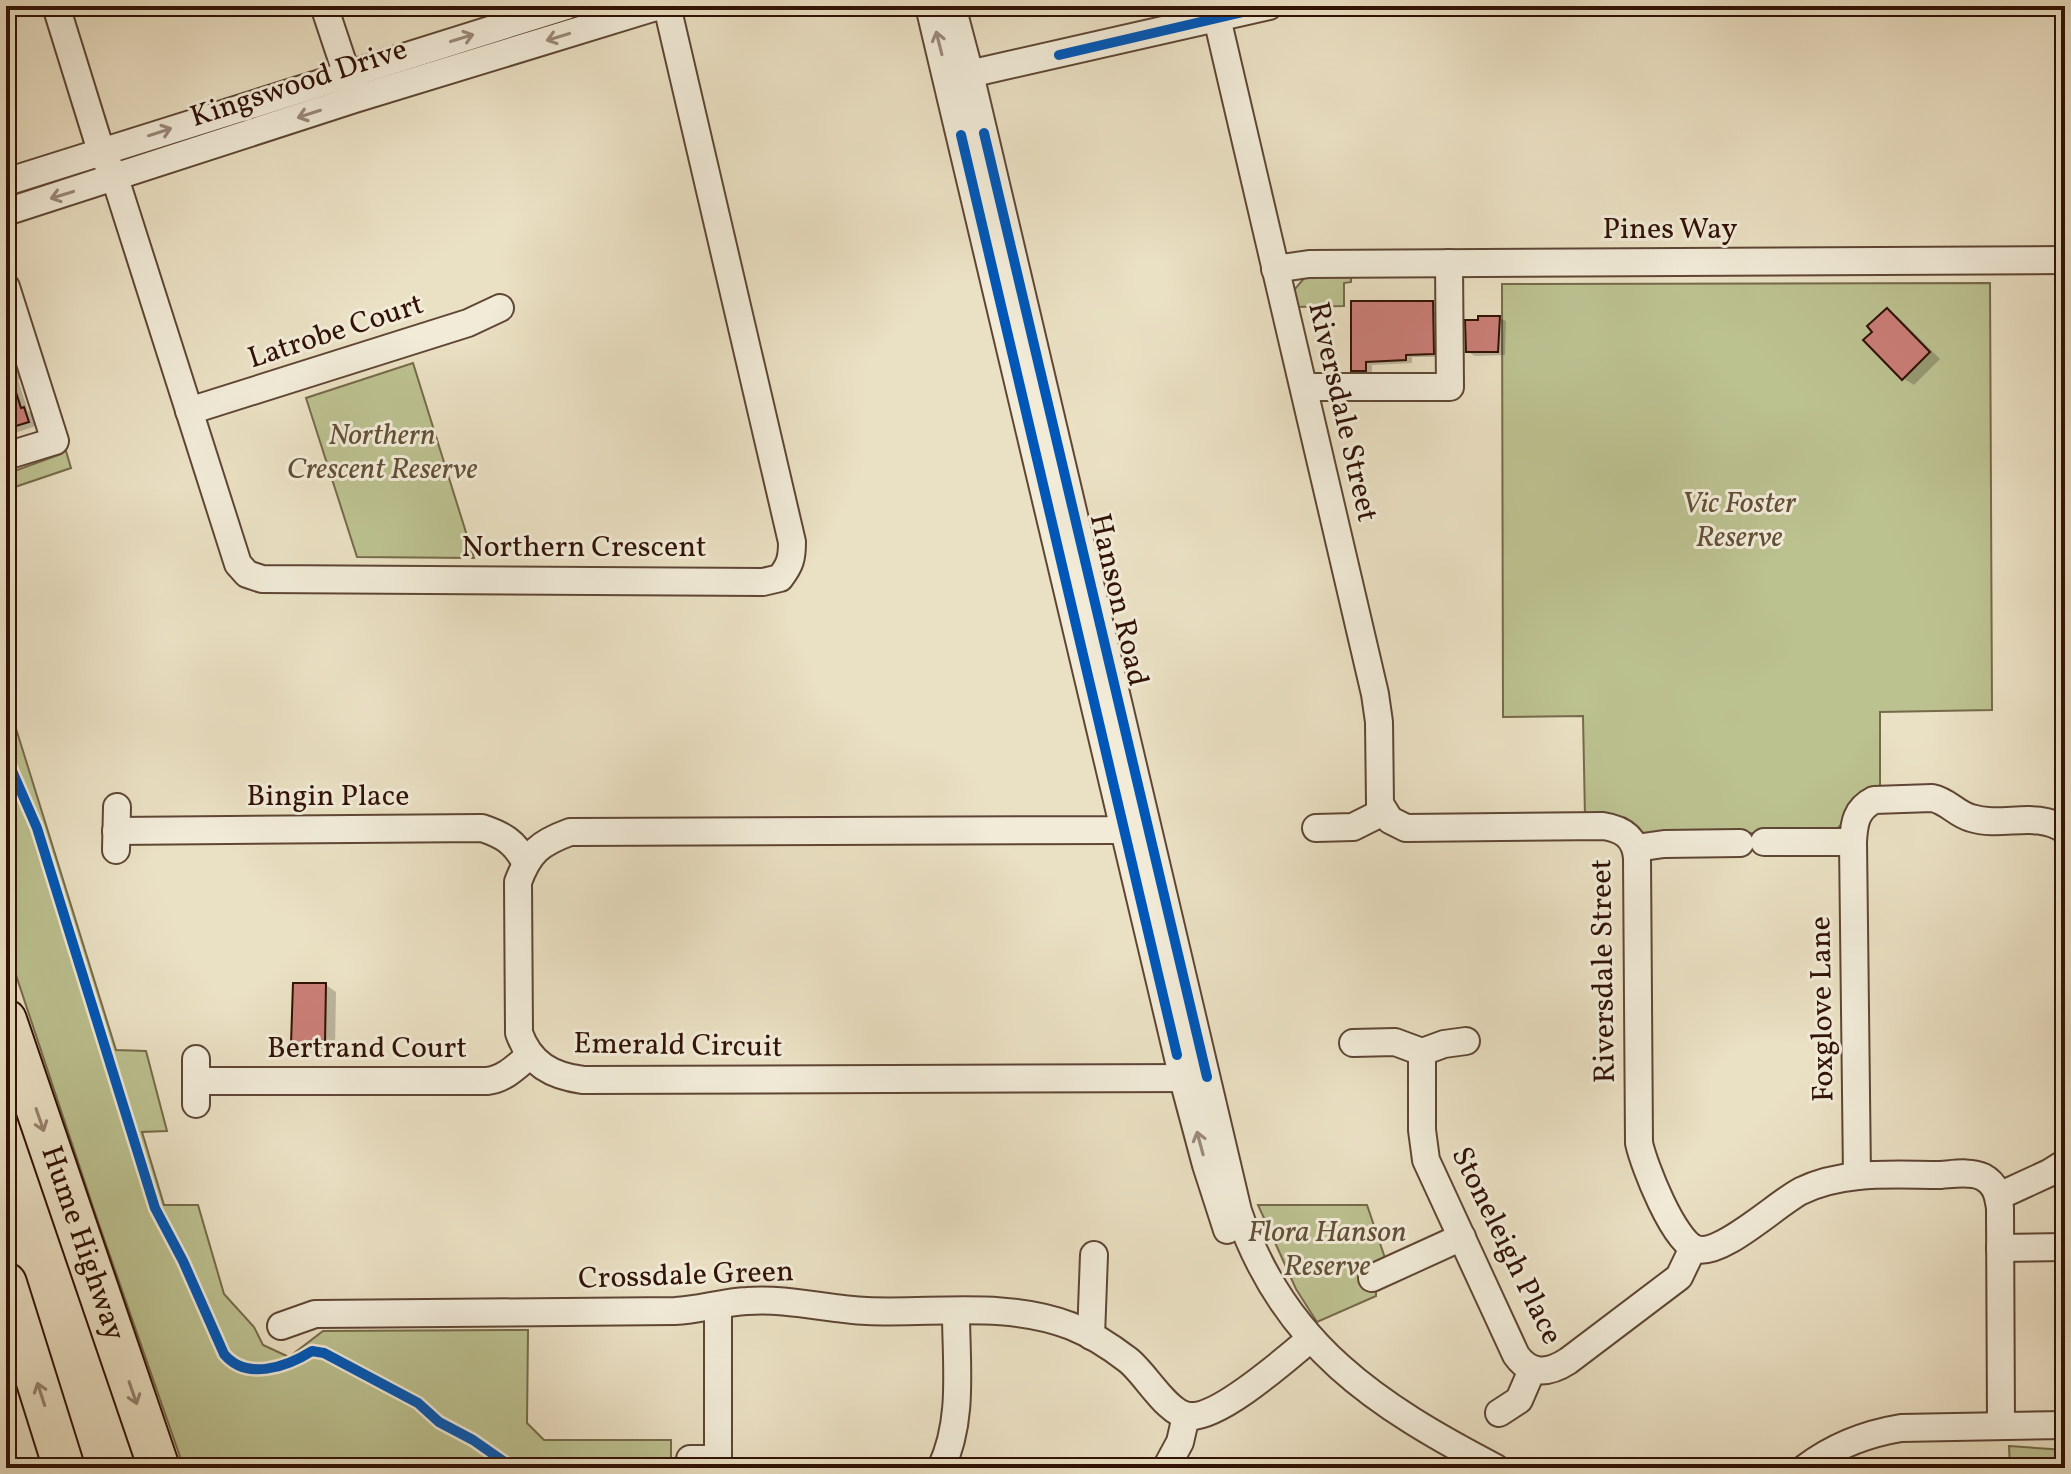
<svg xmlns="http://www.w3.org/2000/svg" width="2071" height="1474" viewBox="0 0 2071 1474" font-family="Vollkorn,serif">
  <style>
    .green { fill: #bcc190; stroke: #766a4a; stroke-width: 2 }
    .shadow { fill: #0003 }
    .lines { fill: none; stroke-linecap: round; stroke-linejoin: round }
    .stream { stroke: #6f796c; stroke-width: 5 }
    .building { fill: #ca7e77; stroke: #311205; stroke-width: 2 }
    .minor-casing { stroke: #5f4634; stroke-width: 30 }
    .highway-casing { stroke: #311205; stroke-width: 44 }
    .minor { stroke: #f1ebd8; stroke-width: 26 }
    .highway { stroke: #eae0c3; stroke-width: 40 }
    .cycleway-casing { stroke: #f1ebd8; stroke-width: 15 }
    .cycleway { stroke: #0057b8; stroke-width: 10 }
    .oneway { stroke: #9b8979 }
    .oneway2 { stroke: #97836e }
    .labels { text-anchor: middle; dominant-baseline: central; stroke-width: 6; stroke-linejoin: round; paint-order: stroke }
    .street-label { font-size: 30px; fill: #311205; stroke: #f1ebd8 }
    .park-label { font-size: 30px; font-style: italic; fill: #624f36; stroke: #f1ebd8 }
  </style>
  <rect width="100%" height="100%" fill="#eae0c3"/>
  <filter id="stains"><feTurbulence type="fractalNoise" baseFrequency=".0025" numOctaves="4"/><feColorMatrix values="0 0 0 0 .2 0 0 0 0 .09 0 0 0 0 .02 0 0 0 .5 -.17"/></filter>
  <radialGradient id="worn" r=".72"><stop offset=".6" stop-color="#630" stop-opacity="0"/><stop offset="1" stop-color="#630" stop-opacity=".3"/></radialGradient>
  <g class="green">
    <path d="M 1351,274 L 1351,282 L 1344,283 L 1344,306 L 1294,307 L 1294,290 L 1306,276 Z"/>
    <path d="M 1990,283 L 1992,710 L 1880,712 L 1880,791 L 1833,832 L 1641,835 L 1585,817 L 1583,716 L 1503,717 L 1502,284 Z"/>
    <path d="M 413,363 L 474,558 L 357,557 L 306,398 Z"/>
    <path d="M 59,427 L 71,468 L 6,490 L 6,474 L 61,454 Z"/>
    <path d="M 9,706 L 116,1050 L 146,1051 L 167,1131 L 142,1132 L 164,1205 L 198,1205 L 224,1294 L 254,1327 L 263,1345 L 289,1357 L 323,1331 L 528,1330 L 527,1423 L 544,1440 L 671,1440 L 671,1468 L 184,1468 L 94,1210 L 6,945 L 6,707 Z"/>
    <path d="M 1258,1205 L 1367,1205 L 1387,1264 L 1376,1285 L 1376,1296 L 1317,1322 L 1296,1289 Z"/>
    <path d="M 2009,1446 L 2065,1450 L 2065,1468 L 2010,1468 Z"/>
  </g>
  <g class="shadow">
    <path d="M 1433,303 L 1439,307 L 1440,357 L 1412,357 L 1412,363 L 1372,365 L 1372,373 L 1360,374 L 1353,370 Z"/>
    <path d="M 1887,310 L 1898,317 L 1940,359 L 1914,385 L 1903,378 Z"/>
    <path d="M 6,318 L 12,338 L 8,339 L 20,379 L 18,380 L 28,411 L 33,414 L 36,426 L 6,436 Z"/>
    <path d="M 1499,318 L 1506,321 L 1505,355 L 1475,356 L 1468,352 Z"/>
    <path d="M 326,985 L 336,992 L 335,1049 L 304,1049 L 293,1043 Z"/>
  </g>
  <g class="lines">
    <path class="stream" d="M 6,1451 L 18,1468"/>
  </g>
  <g class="building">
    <path d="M 1351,301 L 1433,301 L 1434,354 L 1406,355 L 1406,360 L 1366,362 L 1366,371 L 1351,371 Z"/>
    <path d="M 1887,308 L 1930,352 L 1902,380 L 1863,340 L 1872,332 L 1867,326 Z"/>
    <path d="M 1478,316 L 1500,316 L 1498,352 L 1466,352 L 1465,320 L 1478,320 Z"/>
    <path d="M 9,370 L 21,408 L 24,407 L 29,422 L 6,429 L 6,371 Z"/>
    <path d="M 293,983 L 326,983 L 325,1044 L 291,1044 Z"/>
  </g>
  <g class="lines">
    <defs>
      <g id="minor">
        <path d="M 56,6 L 101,151 L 115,178 L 238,564 L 247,574 L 262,579 L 763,582 L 780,578 C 790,565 792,559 792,542 L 667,6"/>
        <path d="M 324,6 L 352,90"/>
        <path d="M 929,6 L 1183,1079 L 1206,1165 L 1227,1230"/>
        <path d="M 952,6 L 970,74 L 1238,1211 C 1283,1345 1377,1406 1496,1468"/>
        <path d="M 1217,18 L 1375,694 L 1379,722 L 1380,804 L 1390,820 L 1406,828 L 1603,826 C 1623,829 1635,837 1637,858 L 1639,1143 C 1644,1166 1674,1242 1696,1249 C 1721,1257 1776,1204 1801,1191 C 1844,1170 1894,1175 1941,1175 C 1954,1174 1971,1171 1983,1177 C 1996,1184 1998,1195 2000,1208 L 2001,1426"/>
        <path d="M 956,77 L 1269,6"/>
        <path d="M 6,182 L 566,6"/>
        <path d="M 6,212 L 355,99 L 659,6"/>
        <path d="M 1275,269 L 1309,264 L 2065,260"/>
        <path d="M 6,287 L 55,441 L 6,456"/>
        <path d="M 1304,387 L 1450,387 L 1449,263"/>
        <path d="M 189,411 L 468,323 L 500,308"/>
        <path d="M 1140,825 L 1114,830 L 570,832 C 540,843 529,852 518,882 L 519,1033 C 530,1064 552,1076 583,1080 L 1200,1078"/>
        <path d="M 1316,828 L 1353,827 L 1383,812"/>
        <path d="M 116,831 L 482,828 C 503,835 515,842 525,862"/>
        <path d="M 1764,842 L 1853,842"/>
        <path d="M 1636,848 L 1664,844 L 1740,843"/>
        <path d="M 116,850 L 117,807"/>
        <path d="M 1353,1043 L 1395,1042 L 1422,1052 L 1444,1044 L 1466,1041"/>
        <path d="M 1422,1052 L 1422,1130 L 1426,1160 L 1516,1355 C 1530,1375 1548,1374 1568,1361 L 1679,1277 L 1693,1248"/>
        <path d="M 196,1059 L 196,1104"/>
        <path d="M 196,1081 L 487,1081 C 505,1079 517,1066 530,1055"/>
        <path d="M 1857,1176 L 1853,842 C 1854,823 1856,809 1874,800 L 1932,798 C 1948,801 1956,814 1971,818 C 2003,828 2036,810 2065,830"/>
        <path d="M 1999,1196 L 2049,1173 L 2065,1163"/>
        <path d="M 2000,1248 L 2065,1247"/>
        <path d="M 1372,1278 L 1462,1237"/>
        <path d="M 718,1306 L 718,1468"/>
        <path d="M 281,1326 L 315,1314 L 675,1311 C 699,1310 723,1302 747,1301 C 788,1298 826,1309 867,1311 C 934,1314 1007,1301 1071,1326 C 1091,1334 1111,1347 1128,1360 C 1146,1374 1167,1414 1189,1416 C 1219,1419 1287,1358 1310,1339"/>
        <path d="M 1091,1336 L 1094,1255"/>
        <path d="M 1499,1413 L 1519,1400 L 1532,1370"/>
        <path d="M 690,1459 L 718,1459"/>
        <path d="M 941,1468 C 964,1420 956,1364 956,1312"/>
        <path d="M 1166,1468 L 1180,1442 L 1186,1416"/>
        <path d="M 1805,1468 C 1834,1446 1865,1434 1901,1428 L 2065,1425"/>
      </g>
      <g id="highway">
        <path id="s1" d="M 6,1020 L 159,1468"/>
        <path d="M 6,1283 L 64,1468"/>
      </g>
    </defs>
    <use href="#minor" class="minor-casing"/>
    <use href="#highway" class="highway-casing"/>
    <use href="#minor" class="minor"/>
    <use href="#highway" class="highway"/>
    <defs>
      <g id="cycleway">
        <path d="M 1059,55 L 1269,6"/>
        <path d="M 984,133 L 1207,1077"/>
        <path d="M 961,135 L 1177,1055"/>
        <path d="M 6,757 L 37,828 L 155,1208 L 183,1261 L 224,1354 C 246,1381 287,1367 312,1351 L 324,1353 L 418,1403 L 439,1422 L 473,1440 L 513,1468"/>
      </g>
    </defs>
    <use href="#cycleway" class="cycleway-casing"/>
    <use href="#cycleway" class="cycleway"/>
  </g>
  <defs><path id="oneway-shaft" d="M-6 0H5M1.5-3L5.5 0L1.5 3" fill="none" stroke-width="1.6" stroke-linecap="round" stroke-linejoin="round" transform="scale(2)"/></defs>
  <g class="oneway">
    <use href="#oneway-shaft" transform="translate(558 37) rotate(163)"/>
    <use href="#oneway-shaft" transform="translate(462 38) rotate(-17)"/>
    <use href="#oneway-shaft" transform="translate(939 43) rotate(-104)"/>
    <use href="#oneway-shaft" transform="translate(309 114) rotate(162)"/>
    <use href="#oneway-shaft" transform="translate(160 132) rotate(-18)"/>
    <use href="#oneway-shaft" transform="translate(62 195) rotate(163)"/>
    <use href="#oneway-shaft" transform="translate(1200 1143) rotate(-105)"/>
  </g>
  <g class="oneway2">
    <use href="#oneway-shaft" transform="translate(40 1120) rotate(71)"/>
    <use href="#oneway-shaft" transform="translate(133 1393) rotate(71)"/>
    <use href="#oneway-shaft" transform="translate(41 1394) rotate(-108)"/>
  </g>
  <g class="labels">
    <g class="street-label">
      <text transform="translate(299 84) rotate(-18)">Kingswood Drive</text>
      <text x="1670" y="230">Pines Way</text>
      <text transform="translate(336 332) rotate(-18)">Latrobe Court</text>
      <text transform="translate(1342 412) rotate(77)">Riversdale Street</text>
      <text x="584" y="548">Northern Crescent</text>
      <text transform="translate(1118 600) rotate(77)">Hanson Road</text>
      <text x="328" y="797">Bingin Place</text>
      <text transform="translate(1604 971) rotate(-91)">Riversdale Street</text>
      <text transform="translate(1823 1009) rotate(-91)">Foxglove Lane</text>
      <text transform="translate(678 1046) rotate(1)">Emerald Circuit</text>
      <text x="367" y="1049">Bertrand Court</text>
      <text stroke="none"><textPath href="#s1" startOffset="236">Hume Highway</textPath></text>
      <text transform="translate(1506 1246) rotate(64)">Stoneleigh Place</text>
      <text transform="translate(686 1276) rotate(-2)">Crossdale Green</text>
    </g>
    <g class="park-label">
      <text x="382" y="436">Northern<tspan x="382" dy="34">Crescent Reserve</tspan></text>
      <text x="1739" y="504">Vic Foster<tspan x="1739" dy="34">Reserve</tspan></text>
      <text x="1327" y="1233">Flora Hanson<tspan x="1327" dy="34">Reserve</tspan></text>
    </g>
  </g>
  <rect width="2071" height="1474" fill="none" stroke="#eae0c3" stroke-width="32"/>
  <rect x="8" y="8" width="2055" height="1458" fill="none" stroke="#311205" stroke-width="4"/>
  <rect x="16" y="16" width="2039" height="1442" fill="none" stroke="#311205" stroke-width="2"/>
  <rect width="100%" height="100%" filter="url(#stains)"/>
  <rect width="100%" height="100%" fill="url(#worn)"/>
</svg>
